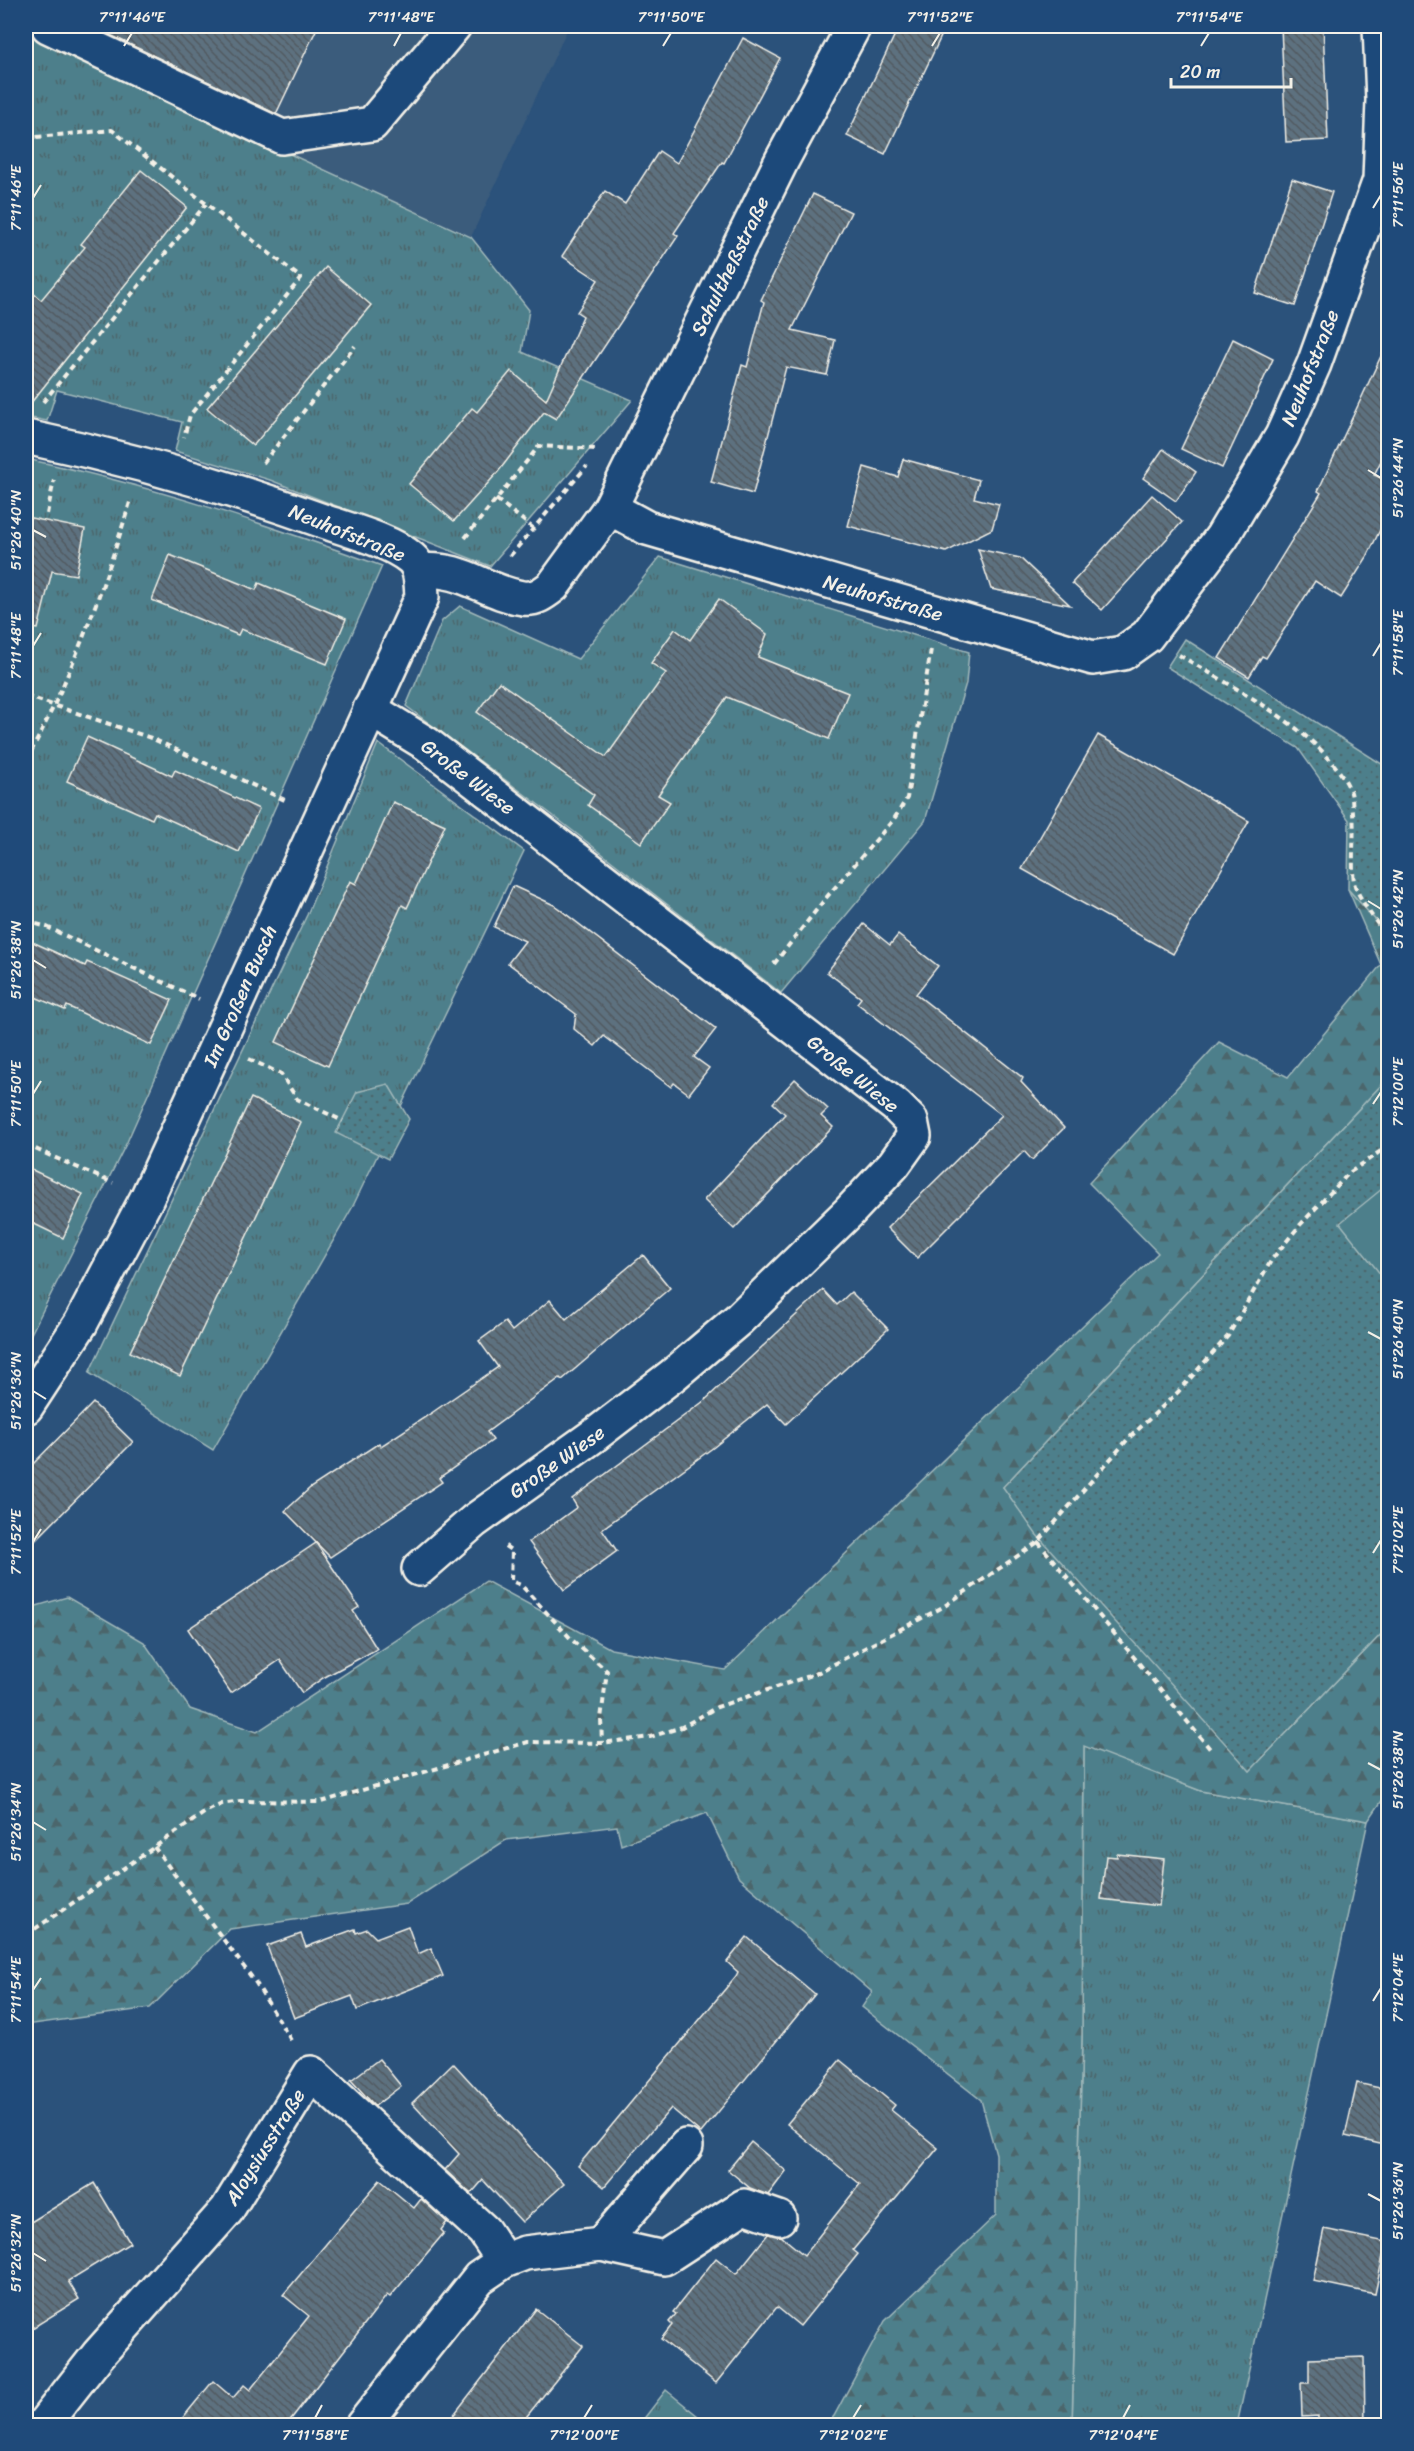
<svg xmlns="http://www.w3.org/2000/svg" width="1414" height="2451" viewBox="0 0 1414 2451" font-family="Sriracha,sans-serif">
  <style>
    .built { fill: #3a5b7c }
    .grass { fill: url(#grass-tufts); stroke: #a1b8ba; stroke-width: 1.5 }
    .forest { fill: url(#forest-firs); stroke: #a1b8ba; stroke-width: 1.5 }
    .park { fill: url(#park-dots); stroke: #a1b8ba; stroke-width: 1.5 }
    .pitch { fill: #4e7f8b; stroke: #a1b8ba; stroke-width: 1.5 }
    .building { fill: url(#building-back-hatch); stroke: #f4f1e8; stroke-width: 1.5 }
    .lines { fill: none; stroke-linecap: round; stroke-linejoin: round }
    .minor-casing { stroke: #f4f1e8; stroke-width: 38 }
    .path { stroke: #f4f1e8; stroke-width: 4; stroke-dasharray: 6 4.5; stroke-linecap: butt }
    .minor { stroke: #1f4a7a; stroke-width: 33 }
    .ticks { fill: none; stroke: #f4f1e8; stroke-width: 2 }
    .labels { text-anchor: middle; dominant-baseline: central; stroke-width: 4.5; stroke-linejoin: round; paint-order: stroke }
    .street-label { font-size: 20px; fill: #f4f1e8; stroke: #1f4a7a }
    .neatline { fill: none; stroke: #f4f1e8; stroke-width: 2 }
    .ticks-label { font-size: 15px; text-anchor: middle; fill: #f4f1e8 }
  </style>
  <defs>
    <pattern id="grass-tufts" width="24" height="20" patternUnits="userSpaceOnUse" patternTransform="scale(1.5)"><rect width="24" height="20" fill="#4e7f8b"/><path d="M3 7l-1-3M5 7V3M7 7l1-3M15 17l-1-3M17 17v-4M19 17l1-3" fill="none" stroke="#4c666c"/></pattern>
    <pattern id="forest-firs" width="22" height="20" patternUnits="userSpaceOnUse" patternTransform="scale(1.5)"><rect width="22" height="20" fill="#4e7f8b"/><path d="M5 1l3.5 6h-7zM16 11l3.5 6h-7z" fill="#4c666c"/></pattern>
    <pattern id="park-dots" width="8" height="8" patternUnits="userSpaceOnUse" patternTransform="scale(1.5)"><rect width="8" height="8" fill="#4e7f8b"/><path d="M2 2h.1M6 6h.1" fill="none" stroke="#4c666c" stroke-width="1.8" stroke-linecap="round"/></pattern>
    <pattern id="building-back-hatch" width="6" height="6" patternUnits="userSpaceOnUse" patternTransform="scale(1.5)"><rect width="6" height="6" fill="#5d717f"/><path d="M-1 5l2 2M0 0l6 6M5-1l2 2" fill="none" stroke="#525a60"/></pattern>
  </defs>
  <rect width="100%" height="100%" fill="#2b527b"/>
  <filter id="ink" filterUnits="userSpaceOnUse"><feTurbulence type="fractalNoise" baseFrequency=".0167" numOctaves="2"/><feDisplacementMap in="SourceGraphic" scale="12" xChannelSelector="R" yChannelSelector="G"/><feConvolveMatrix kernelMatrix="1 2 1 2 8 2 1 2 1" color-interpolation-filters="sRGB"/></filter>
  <g filter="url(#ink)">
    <path class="built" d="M 26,26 L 569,26 L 471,237 L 26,33 Z"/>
    <g class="grass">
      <path d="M 26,33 L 471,237 L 529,310 L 522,352 L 632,400 L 490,566 L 270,480 L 175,451 L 182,422 L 57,390 L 47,421 L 26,417 Z"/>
      <path d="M 26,459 C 147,484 265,524 382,566 L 127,1142 L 26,1344 Z"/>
      <path d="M 660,557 L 969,652 L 966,683 L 925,821 L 781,993 L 555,817 L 406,706 L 442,621 L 460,606 L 578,659 Z"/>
      <path d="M 378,743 L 524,851 L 352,1208 L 213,1450 L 89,1373 L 307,915 Z"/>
      <path d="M 1084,1745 L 1201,1791 L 1368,1821 L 1237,2425 L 1072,2426 L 1082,2038 Z"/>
      <path d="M 666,2390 L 709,2425 L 639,2425 Z"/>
    </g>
    <path class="forest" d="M 1348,889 L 1388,934 L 1388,1078 L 1003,1487 L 1250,1771 L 1388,1627 L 1388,1792 L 1368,1821 L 1201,1791 L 1084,1746 L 1082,2038 L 1072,2425 L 826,2425 L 834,2416 L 885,2321 L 996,2215 L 996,2154 L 981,2100 L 862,2007 L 872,1992 L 739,1878 L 707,1813 L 621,1845 L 617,1826 L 506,1840 L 407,1904 L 230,1929 L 150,2008 L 26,2025 L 26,1609 L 67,1597 L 144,1642 L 190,1709 L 257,1732 L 486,1581 L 611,1649 L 725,1670 L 1158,1253 L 1089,1183 L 1219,1042 L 1288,1077 L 1381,965 Z"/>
    <g class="park">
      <path d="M 1185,639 L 1388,768 L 1388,934 L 1348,889 L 1349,820 L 1298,748 L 1167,667 Z"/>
      <path d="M 1388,1078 L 1388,1627 L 1250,1771 L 1036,1534 L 1003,1487 Z"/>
      <path d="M 388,1084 L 409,1119 L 388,1159 L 336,1133 L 357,1092 Z"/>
    </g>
    <path class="pitch" d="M 1388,1184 L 1388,1277 L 1385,1280 L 1340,1223 Z"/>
    <g class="building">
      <path d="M 91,26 L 318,26 L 276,114 Z"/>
      <path d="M 899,26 L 946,26 L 885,154 L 847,136 Z"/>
      <path d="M 1281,26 L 1323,26 L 1328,140 L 1286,142 Z"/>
      <path d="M 743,38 L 780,58 L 724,163 L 722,162 L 674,233 L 678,236 L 556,419 L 544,412 L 498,472 L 454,521 L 409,484 L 472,408 L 477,412 L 511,371 L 546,400 L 583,316 L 577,312 L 598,280 L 562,256 L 605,191 L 625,204 L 659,151 L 677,163 Z"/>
      <path d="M 141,170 L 187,207 L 26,409 L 26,287 L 41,300 L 85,247 L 81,244 Z"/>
      <path d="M 1292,179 L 1332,192 L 1295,306 L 1255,293 Z"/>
      <path d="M 813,194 L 851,212 L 792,330 L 835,340 L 827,375 L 786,367 L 753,494 L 711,482 L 742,365 L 747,367 L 764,302 L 761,300 Z"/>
      <path d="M 326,267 L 371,305 L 253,446 L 207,408 Z"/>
      <path d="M 1233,339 L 1273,359 L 1222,468 L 1181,449 Z"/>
      <path d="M 1389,339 L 1389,445 L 1374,475 L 1389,482 L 1389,511 L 1367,557 L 1341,598 L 1315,581 L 1266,658 L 1262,656 L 1249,677 L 1219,658 L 1321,493 L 1318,491 Z"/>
      <path d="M 1163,449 L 1196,472 L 1176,501 L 1143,478 Z"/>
      <path d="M 903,459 L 979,480 L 974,498 L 999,504 L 992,529 L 946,552 L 848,526 L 864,467 L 898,477 Z"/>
      <path d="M 1152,495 L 1182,522 L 1102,610 L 1072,583 Z"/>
      <path d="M 26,517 L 85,529 L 76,575 L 52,571 L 38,629 L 26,627 Z"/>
      <path d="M 978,549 L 1020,558 L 1070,605 L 991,589 Z"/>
      <path d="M 170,555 L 256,590 L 259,583 L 346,619 L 327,664 L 241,629 L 238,635 L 152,600 Z"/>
      <path d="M 719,599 L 767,634 L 758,657 L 848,693 L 829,739 L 727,697 L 658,795 L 670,802 L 641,843 L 588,805 L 594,795 L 477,712 L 499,682 L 606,757 L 666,673 L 651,663 L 675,629 L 690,640 Z"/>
      <path d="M 1098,735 L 1249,821 L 1173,954 L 1022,869 Z"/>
      <path d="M 87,737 L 172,776 L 175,770 L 259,809 L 239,852 L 155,813 L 152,819 L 67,781 Z"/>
      <path d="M 393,802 L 445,825 L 407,908 L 402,905 L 328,1066 L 276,1042 L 350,881 L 356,884 Z"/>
      <path d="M 513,886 L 554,905 L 716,1029 L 694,1057 L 709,1068 L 689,1094 L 674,1083 L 671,1087 L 604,1036 L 595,1046 L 574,1029 L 576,1014 L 508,963 L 525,941 L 494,927 Z"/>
      <path d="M 864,924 L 890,945 L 898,935 L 938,966 L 916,994 L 1023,1078 L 1021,1082 L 1064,1128 L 1032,1160 L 1024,1151 L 917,1258 L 887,1228 L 1002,1115 L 857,1003 L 861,998 L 827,972 Z"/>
      <path d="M 26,939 L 85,966 L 87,962 L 172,1000 L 151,1045 L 67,1006 L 65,1010 L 26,993 Z"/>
      <path d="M 795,1079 L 828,1109 L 821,1116 L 833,1127 L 734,1229 L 704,1200 L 785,1114 L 773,1103 Z"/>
      <path d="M 251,1098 L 301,1122 L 180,1376 L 130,1352 Z"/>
      <path d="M 26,1167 L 83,1194 L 63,1238 L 26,1220 Z"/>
      <path d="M 643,1255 L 670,1288 L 562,1380 L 560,1378 L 487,1432 L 493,1440 L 439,1478 L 442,1482 L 330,1557 L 285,1511 L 310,1488 L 379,1443 L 381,1446 L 430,1414 L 498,1367 L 479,1341 L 505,1322 L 512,1331 L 550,1300 L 566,1319 Z"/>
      <path d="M 823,1290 L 837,1305 L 851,1292 L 888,1329 L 786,1424 L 767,1404 L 714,1447 L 602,1529 L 617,1551 L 564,1590 L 529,1542 L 577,1507 L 572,1499 L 704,1401 Z"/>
      <path d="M 93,1403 L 133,1442 L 26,1550 L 26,1471 Z"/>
      <path d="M 316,1543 L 359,1607 L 353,1611 L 377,1649 L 323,1678 L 302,1693 L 280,1660 L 231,1693 L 188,1629 Z"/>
      <path d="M 1117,1854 L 1164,1859 L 1159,1906 L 1101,1899 L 1106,1856 L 1117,1857 Z"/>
      <path d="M 408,1926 L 418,1954 L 431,1948 L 443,1976 L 357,2010 L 352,1996 L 294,2018 L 267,1946 L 301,1934 L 306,1947 L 355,1929 L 356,1933 L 367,1929 L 376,1938 Z"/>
      <path d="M 747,1937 L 815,1994 L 701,2133 L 671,2108 L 604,2187 L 578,2166 L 736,1976 L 738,1972 L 727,1962 Z"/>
      <path d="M 379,2059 L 401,2086 L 375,2106 L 351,2080 Z"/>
      <path d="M 840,2060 L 895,2105 L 891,2110 L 938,2148 L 853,2250 L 858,2254 L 800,2326 L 777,2307 L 716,2383 L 661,2339 L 672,2325 L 669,2322 L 676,2314 L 673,2312 L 716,2258 L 736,2274 L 768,2234 L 781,2236 L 804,2255 L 860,2184 L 787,2124 Z"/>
      <path d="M 453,2063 L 564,2184 L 522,2222 L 483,2180 L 471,2194 L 445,2170 L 459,2154 L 412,2103 Z"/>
      <path d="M 1357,2083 L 1389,2090 L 1389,2146 L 1345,2136 Z"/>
      <path d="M 751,2142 L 786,2171 L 768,2195 L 750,2188 L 728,2170 Z"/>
      <path d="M 380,2180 L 414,2208 L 421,2199 L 447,2222 L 441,2230 L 444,2233 L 390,2297 L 387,2295 L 288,2423 L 291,2426 L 176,2426 L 213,2381 L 233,2398 L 244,2385 L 250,2390 L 309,2316 L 283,2295 Z"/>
      <path d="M 94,2183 L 130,2243 L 68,2281 L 79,2299 L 26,2332 L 26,2225 Z"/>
      <path d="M 1324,2229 L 1386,2242 L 1375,2294 L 1313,2281 Z"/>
      <path d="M 536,2309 L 583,2346 L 519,2426 L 445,2426 Z"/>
      <path d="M 1364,2357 L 1365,2426 L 1318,2426 L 1318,2416 L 1302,2417 L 1301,2383 L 1309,2383 L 1309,2359 Z"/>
    </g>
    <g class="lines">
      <defs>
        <g id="minor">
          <path d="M 48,26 L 282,137 L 372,124 L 454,26"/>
          <path d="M 26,437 C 127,458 226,486 323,521 C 349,530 391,541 411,558 C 422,567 421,584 422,597 L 147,1198 L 81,1323 L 26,1407"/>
          <path d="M 610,508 L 647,528 L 1093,658 L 1123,653 L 1147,636 L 1222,537 L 1282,436 L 1314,364 L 1380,180 L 1383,100 L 1380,26"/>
          <path d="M 420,571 C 462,566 486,593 523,598 C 535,600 544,593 553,586 L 610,508 L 782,160 L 854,26"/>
          <path d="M 370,709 L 427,744 L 896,1106 L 911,1121 L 914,1136 L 894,1164 L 849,1212 L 739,1319 L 673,1375 L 596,1434 L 474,1521 L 419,1569"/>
          <path d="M 601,2244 L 686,2146"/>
          <path d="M 42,2426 L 98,2355 L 227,2210 L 311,2073 L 484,2231 L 504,2261"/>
          <path d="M 362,2426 L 479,2278 L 504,2261 L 525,2253 L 601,2244 L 664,2258 L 744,2206 L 779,2218"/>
        </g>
      </defs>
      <use href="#minor" class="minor-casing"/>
      <g class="path">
        <path d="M 26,138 L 112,130 L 301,278 L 190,415 L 184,437"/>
        <path d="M 43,402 L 206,204"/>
        <path d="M 263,463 L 355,346"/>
        <path d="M 496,499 L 533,528"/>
        <path d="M 47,514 L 54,480"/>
        <path d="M 465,538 L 539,446 L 597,449"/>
        <path d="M 510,556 L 587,466"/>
        <path d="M 1179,655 C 1232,687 1324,732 1350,790 C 1353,796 1352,806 1353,813 C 1355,836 1351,859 1354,882 C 1356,894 1379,928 1388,936"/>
        <path d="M 26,696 L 151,738 L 287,801"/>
        <path d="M 26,761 C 71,678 103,590 131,499"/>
        <path d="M 26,921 L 47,927 L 199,999"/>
        <path d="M 774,964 L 825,899 L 894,819 L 907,798 L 931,649"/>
        <path d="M 249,1059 L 281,1074 L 297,1099 L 343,1121"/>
        <path d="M 26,1145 L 113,1183"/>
        <path d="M 1038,1542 L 1211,1750"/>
        <path d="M 505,1546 L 512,1551 L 511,1581 L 521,1585 L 572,1640 L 607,1671 L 601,1719 L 602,1743"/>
        <path d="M 154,1847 L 256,1983 L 292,2042"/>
        <path d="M 26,1935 L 207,1811 L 222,1804 L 240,1801 L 321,1802 L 528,1742 L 602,1743 L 650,1737 L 682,1727 L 717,1707 L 815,1674 L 943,1607 L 1038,1542 L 1128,1439 L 1178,1392 L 1228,1336 L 1272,1259 L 1300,1225 L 1349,1173 L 1388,1146"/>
      </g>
      <use href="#minor" class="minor"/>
    </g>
  </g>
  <path class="ticks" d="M 124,46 L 132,33M 394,46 L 401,33M 663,46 L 671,33M 932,46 L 940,33M 1201,46 L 1209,33M 33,198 L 41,185M 1373,208 L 1381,195M 1368,470 L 1381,478M 33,530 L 46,537M 33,646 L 41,633M 1373,656 L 1381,643M 1368,901 L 1381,909M 33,960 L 46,968M 33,1094 L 41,1081M 1373,1104 L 1381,1092M 1368,1332 L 1381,1339M 33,1391 L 46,1399M 33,1542 L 41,1529M 1373,1553 L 1381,1540M 1368,1763 L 1381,1770M 33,1822 L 46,1830M 33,1990 L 41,1978M 1373,2001 L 1381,1988M 1368,2194 L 1381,2201M 33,2253 L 46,2261M 315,2418 L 322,2405M 584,2418 L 592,2405M 853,2418 L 861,2405M 1123,2418 L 1130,2405"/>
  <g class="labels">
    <g class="street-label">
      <text transform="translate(730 266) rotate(-64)">Schultheßstraße</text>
      <text transform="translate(1310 368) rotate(-68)">Neuhofstraße</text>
      <text transform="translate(347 533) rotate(22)">Neuhofstraße</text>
      <text transform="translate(883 598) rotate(16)">Neuhofstraße</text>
      <text transform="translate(468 777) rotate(37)">Große Wiese</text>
      <text transform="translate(240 996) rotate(-66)">Im Großen Busch</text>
      <text transform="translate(853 1074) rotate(39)">Große Wiese</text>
      <text transform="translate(557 1462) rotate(-35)">Große Wiese</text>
      <text transform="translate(265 2147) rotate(-58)">Aloysiusstraße</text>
    </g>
  </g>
  <rect width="1414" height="2451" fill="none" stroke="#1f4a7a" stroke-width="66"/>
  <path d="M1171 78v9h120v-9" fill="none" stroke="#f4f1e8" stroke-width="3"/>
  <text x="1180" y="78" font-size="18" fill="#f4f1e8" stroke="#1f4a7a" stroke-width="4.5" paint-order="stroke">20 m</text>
  <rect x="33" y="33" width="1348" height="2385" class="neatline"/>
  <g class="ticks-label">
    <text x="132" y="22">7°11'46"E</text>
    <text x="401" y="22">7°11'48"E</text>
    <text x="671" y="22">7°11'50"E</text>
    <text x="940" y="22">7°11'52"E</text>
    <text x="1209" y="22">7°11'54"E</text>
    <text transform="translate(1398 195) rotate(-90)" y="5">7°11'56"E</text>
    <text transform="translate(16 198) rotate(-90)" y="5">7°11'46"E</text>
    <text transform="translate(1398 478) rotate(-90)" y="5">51°26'44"N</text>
    <text transform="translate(16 530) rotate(-90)" y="5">51°26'40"N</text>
    <text transform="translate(1398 643) rotate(-90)" y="5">7°11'58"E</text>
    <text transform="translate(16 646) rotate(-90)" y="5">7°11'48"E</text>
    <text transform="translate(1398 909) rotate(-90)" y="5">51°26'42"N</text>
    <text transform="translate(16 960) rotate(-90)" y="5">51°26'38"N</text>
    <text transform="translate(1398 1092) rotate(-90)" y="5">7°12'00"E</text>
    <text transform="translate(16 1094) rotate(-90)" y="5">7°11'50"E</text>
    <text transform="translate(1398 1339) rotate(-90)" y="5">51°26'40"N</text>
    <text transform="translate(16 1391) rotate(-90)" y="5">51°26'36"N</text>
    <text transform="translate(1398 1540) rotate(-90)" y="5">7°12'02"E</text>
    <text transform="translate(16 1542) rotate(-90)" y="5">7°11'52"E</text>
    <text transform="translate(1398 1770) rotate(-90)" y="5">51°26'38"N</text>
    <text transform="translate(16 1822) rotate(-90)" y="5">51°26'34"N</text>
    <text transform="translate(1398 1988) rotate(-90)" y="5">7°12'04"E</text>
    <text transform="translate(16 1990) rotate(-90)" y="5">7°11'54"E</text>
    <text transform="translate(1398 2201) rotate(-90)" y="5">51°26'36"N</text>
    <text transform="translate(16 2253) rotate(-90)" y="5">51°26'32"N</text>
    <text x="315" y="2440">7°11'58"E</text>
    <text x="584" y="2440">7°12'00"E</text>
    <text x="853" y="2440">7°12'02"E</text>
    <text x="1123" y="2440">7°12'04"E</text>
  </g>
</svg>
